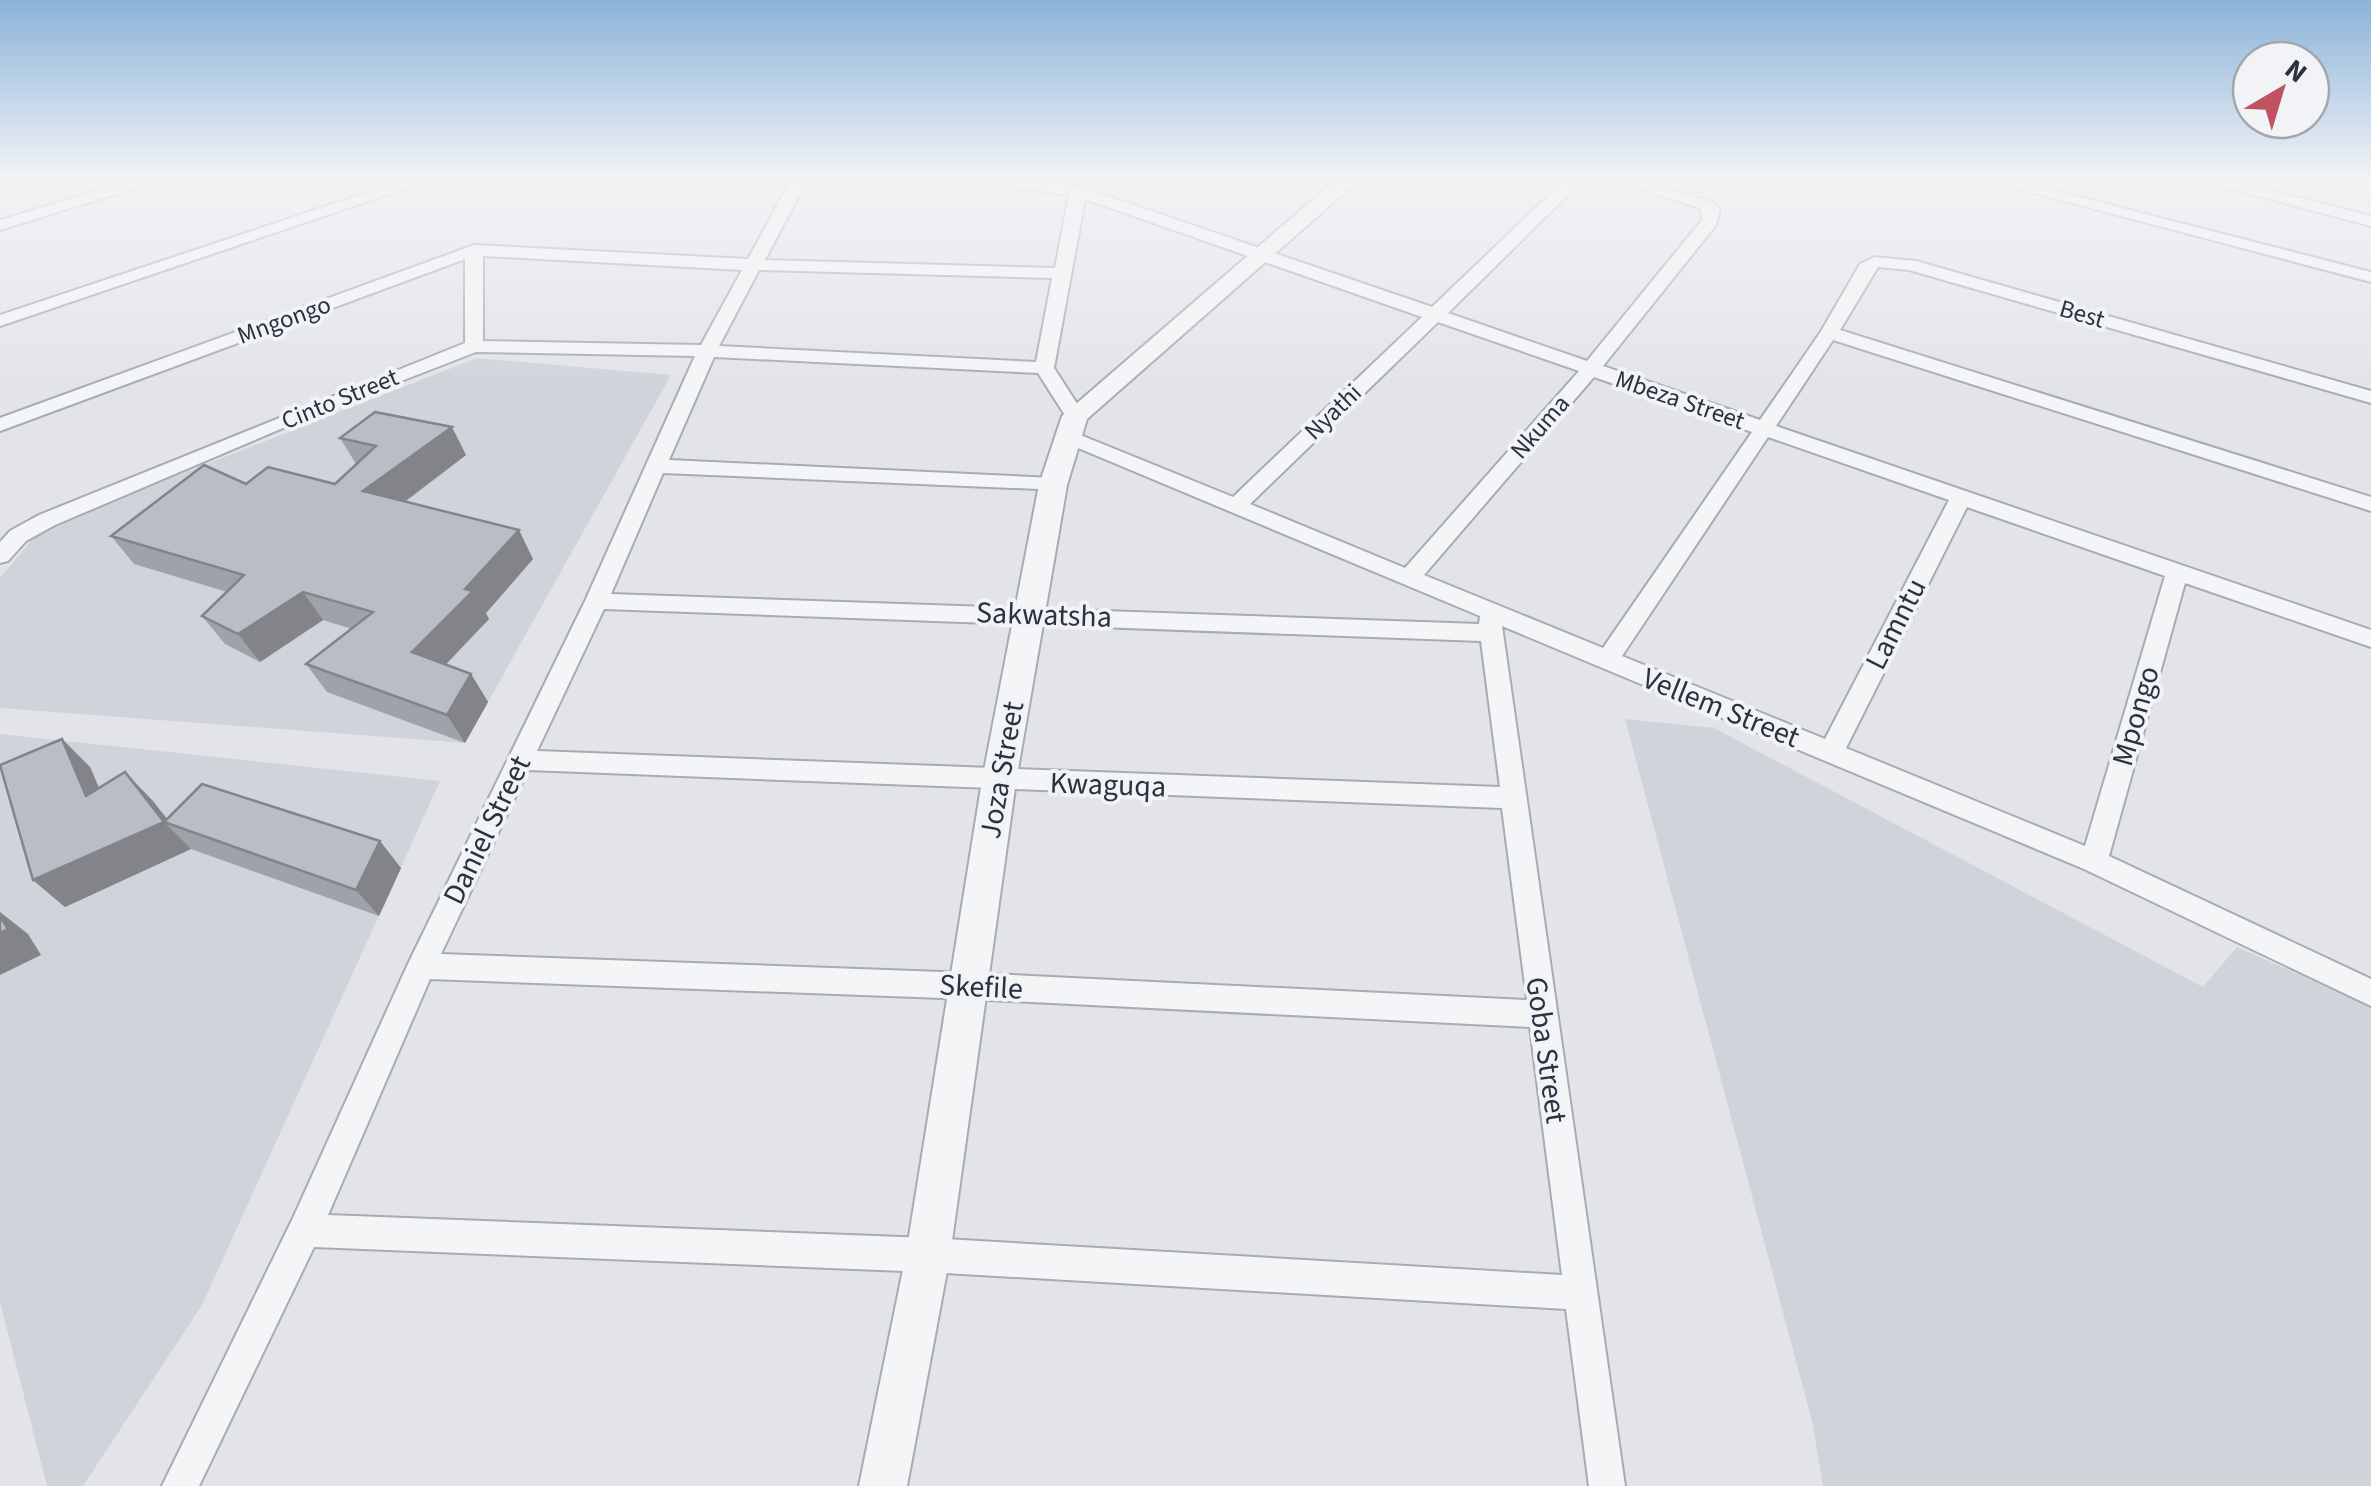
<svg xmlns="http://www.w3.org/2000/svg" width="2371" height="1486" viewBox="0 0 2371 1486" font-family="'Source Sans 3',sans-serif">
  <style>
    .built { fill: #d0d3da }
    .lines { fill: none; stroke-linecap: round; stroke-linejoin: round }
    .minor-casing { stroke: #a7abb3; stroke-width: 4 }
    .tertiary-casing { stroke: #a7abb3; stroke-width: 4 }
    .minor { fill: #f4f5f7; fill-rule: evenodd }
    .tertiary { fill: #f4f5f7; fill-rule: evenodd }
    .wall { fill: #9fa3a9 }
    .shaded-wall { fill: #82848a }
    .building { fill: #b9bdc5; stroke: #82848a; stroke-width: 2.5 }
    .labels { text-anchor: middle; dominant-baseline: central; stroke-width: 8; stroke-linejoin: round; paint-order: stroke }
    .far-street-label { font-size: 25px; fill: #2b323f; stroke: #f1f3f6 }
    .street-label { font-size: 30px; fill: #2b323f; stroke: #f1f3f6 }
  </style>
  <rect width="100%" height="100%" fill="#e2e4e9"/>
  <g class="built">
    <path d="M 477,358 L 671,375 L 465,743 L 0,708 L 0,578 L 41,529 Z"/>
    <path d="M 1625,719 L 1714,728 L 2203,987 L 2237,947 L 2371,1007 L 2371,1486 L 1823,1486 L 1813,1425 Z"/>
    <path d="M 0,734 L 440,781 L 202,1305 L 83,1486 L 47,1486 L 0,1302 Z"/>
  </g>
  <g class="lines">
    <defs>
      <g id="minor">
        <path d="M 141,178 L 167,178 L 0,230 L 0,220 Z"/>
        <path d="M 411,178 L 436,178 L 0,326 L 0,315 Z"/>
        <path d="M 792,178 L 808,178 L 765,260 L 1055,268 L 1069,195 L 985,183 L 977,178 L 1022,178 L 1084,188 L 1432,307 L 1567,178 L 1585,178 L 1448,313 L 1587,361 L 1702,220 L 1700,208 L 1606,178 L 1632,178 L 1712,202 L 1720,209 L 1716,225 L 1603,366 L 1760,420 L 1820,333 L 1860,264 L 1875,257 L 1916,261 L 2371,391 L 2371,403 L 1909,270 L 1878,267 L 1840,330 L 2371,497 L 2371,511 L 1833,340 L 1776,426 L 2371,630 L 2371,647 L 2185,583 L 2109,856 L 2371,979 L 2371,1006 L 2084,869 L 1502,626 L 1625,1486 L 1589,1486 L 1566,1309 L 928,1272 L 314,1247 L 199,1486 L 162,1486 L 293,1218 L 407,966 L 585,601 L 695,356 L 476,352 L 316,414 L 55,525 L 26,541 L 8,561 L 0,563 L 0,542 L 10,531 L 39,515 L 465,343 L 465,259 L 0,431 L 0,418 L 474,245 L 748,259 ZM 1085,199 L 1422,317 L 1233,497 L 1073,432 L 1059,432 L 1059,440 L 1480,616 L 1479,624 L 611,594 L 663,473 L 1060,490 L 1063,485 L 1060,480 L 1053,478 L 669,460 L 714,357 L 1038,373 L 1068,420 L 1082,420 L 1085,416 L 1054,368 ZM 483,256 L 742,270 L 701,345 L 483,341 ZM 759,270 L 1052,278 L 1036,362 L 719,346 ZM 1438,322 L 1579,371 L 1405,568 L 1250,504 ZM 1594,377 L 1752,432 L 1603,648 L 1424,575 ZM 1768,437 L 1949,500 L 1825,739 L 1622,656 ZM 1967,507 L 2165,576 L 2085,846 L 1846,748 ZM 604,609 L 1481,641 L 1500,787 L 537,751 ZM 528,770 L 1502,808 L 1527,1000 L 969,973 L 441,954 ZM 430,979 L 969,999 L 1530,1027 L 1562,1275 L 928,1238 L 328,1215 Z"/>
        <path d="M 1977,178 L 2005,178 L 2371,272 L 2371,282 Z"/>
        <path d="M 2190,178 L 2219,178 L 2371,216 L 2371,226 Z"/>
      </g>
      <path id="tertiary" d="M 1338,178 L 1361,178 L 1087,419 L 1067,485 L 1016,781 L 950,1255 L 907,1486 L 859,1486 L 906,1255 L 982,781 L 1039,485 L 1062,416 Z"/>
    </defs>
    <use href="#minor" class="minor-casing"/>
    <use href="#tertiary" class="tertiary-casing"/>
    <use href="#minor" class="minor"/>
    <use href="#tertiary" class="tertiary"/>
  </g>
  <g class="wall">
    <path d="M 340,438 L 466,455 L 405,502 L 533,559 L 486,613 L 489,619 L 446,664 L 471,674 L 488,702 L 465,743 L 327,692 L 306,664 L 352,629 L 323,620 L 260,662 L 225,644 L 202,616 L 227,592 L 134,564 L 111,536 L 246,484 L 335,484 L 356,464 Z"/>
    <path d="M 62,739 L 90,767 L 99,788 L 152,800 L 167,819 L 401,868 L 379,916 L 191,849 L 65,907 L 33,880 Z"/>
  </g>
  <g class="shaded-wall">
    <path d="M 452,427 L 466,455 L 380,520 L 363,491 Z"/>
    <path d="M 519,530 L 533,559 L 486,613 L 489,619 L 431,680 L 412,652 L 465,589 Z"/>
    <path d="M 303,592 L 323,620 L 260,662 L 238,634 Z"/>
    <path d="M 471,674 L 488,702 L 465,743 L 447,715 Z"/>
    <path d="M 62,739 L 90,767 L 114,823 L 86,796 Z"/>
    <path d="M 125,772 L 152,800 L 171,824 L 164,822 Z"/>
    <path d="M 164,822 L 191,849 L 65,907 L 33,880 Z"/>
    <path d="M 380,841 L 401,868 L 379,916 L 356,890 Z"/>
    <path d="M 0,912 L 28,934 L 41,955 L 0,975 Z"/>
  </g>
  <g class="building">
    <path d="M 375,412 L 452,427 L 363,491 L 519,530 L 465,589 L 473,591 L 412,652 L 471,674 L 447,715 L 306,664 L 373,612 L 303,592 L 238,634 L 202,616 L 244,575 L 111,536 L 204,465 L 246,484 L 268,467 L 335,484 L 376,446 L 340,438 Z"/>
    <path d="M 62,739 L 86,796 L 125,772 L 164,822 L 33,880 L 0,765 Z"/>
    <path d="M 202,784 L 380,841 L 356,890 L 164,822 Z"/>
    <path d="M 0,916 L 8,929 L 0,933 Z"/>
  </g>
  <linearGradient id="sky" x2="0" y2="1"><stop stop-color="#8bb3da"/><stop offset="0.46" stop-color="#f2f3f5"/><stop offset="1" stop-color="#f2f3f5" stop-opacity="0"/></linearGradient>
  <rect width="2371" height="386" fill="url(#sky)"/>
  <g class="labels">
    <g class="far-street-label">
      <text transform="translate(2082 314) rotate(16)">Best</text>
      <text transform="translate(284 320) rotate(-20)">Mngongo</text>
      <text transform="translate(340 399) rotate(-22)">Cinto Street</text>
      <text transform="translate(1680 400) rotate(19)">Mbeza Street</text>
      <text transform="translate(1333 412) rotate(-44)">Nyathi</text>
      <text transform="translate(1540 427) rotate(-49)">Nkuma</text>
    </g>
    <g class="street-label">
      <text transform="translate(1044 615) rotate(2)">Sakwatsha</text>
      <text transform="translate(1896 624) rotate(-63)">Lamntu</text>
      <text transform="translate(1721 708) rotate(22)">Vellem Street</text>
      <text transform="translate(2136 716) rotate(-74)">Mpongo</text>
      <text transform="translate(1002 770) rotate(-80)">Joza Street</text>
      <text transform="translate(1108 785) rotate(2)">Kwaguqa</text>
      <text transform="translate(487 830) rotate(-64)">Daniel Street</text>
      <text transform="translate(981 987) rotate(3)">Skefile</text>
      <text transform="translate(1546 1050) rotate(82)">Goba Street</text>
    </g>
  </g>
  <g transform="translate(2281 90) rotate(38)"><circle r="48" fill="#f1f3f6" stroke="#a2a6ad" stroke-width="2.5"/>
  <path d="M0-8L18 38L0 25L-18 38Z" fill="#c15361"/>
  <text y="-15" font-size="28" font-weight="bold" text-anchor="middle" fill="#2b323f">N</text>
  </g>
</svg>
